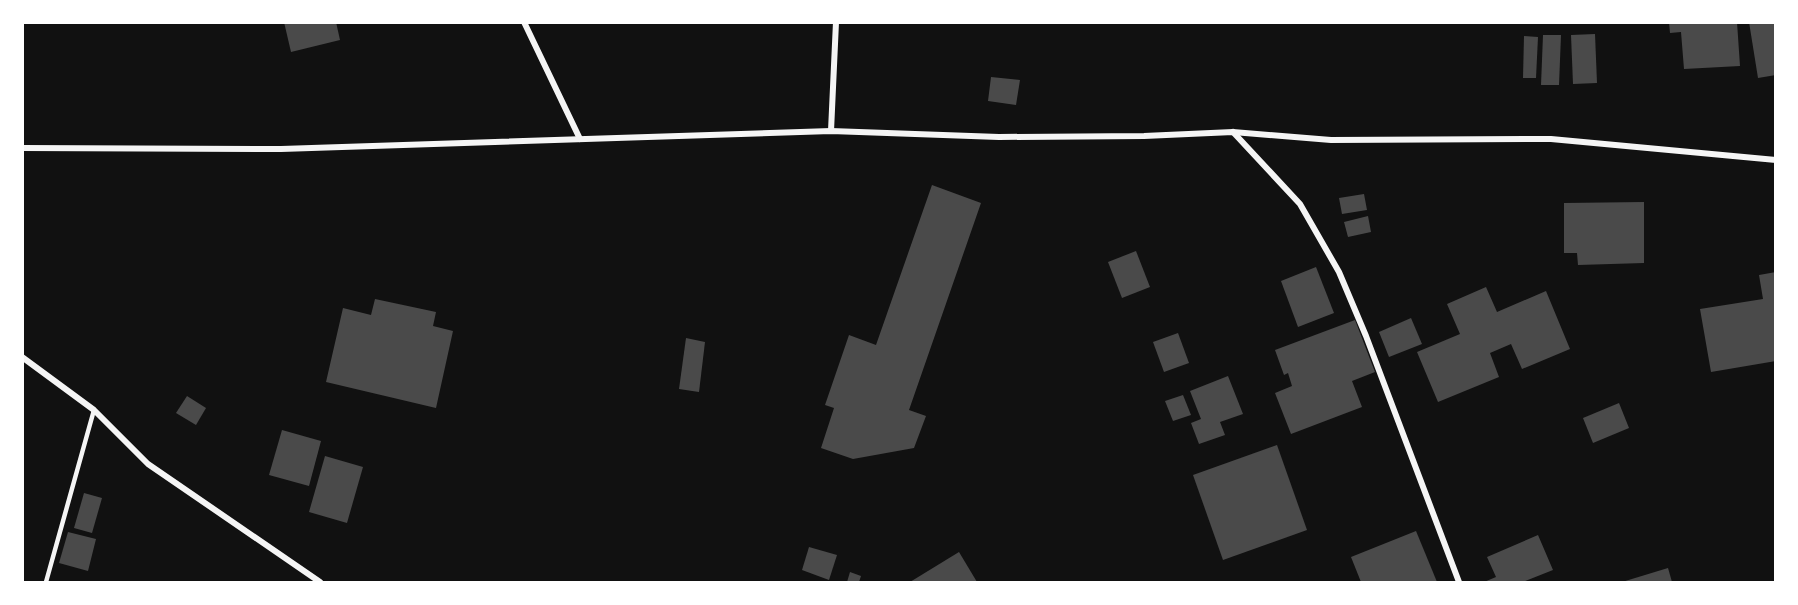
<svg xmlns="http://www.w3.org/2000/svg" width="1798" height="605" viewBox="0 0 1798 605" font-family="Arial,sans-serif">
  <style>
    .building { fill: #4a4a4a }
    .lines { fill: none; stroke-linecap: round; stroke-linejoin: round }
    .service { stroke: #f5f5f5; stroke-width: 4.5 }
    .minor { stroke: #f5f5f5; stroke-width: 6 }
  </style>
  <rect width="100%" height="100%" fill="#111"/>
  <g class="building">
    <path d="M 284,22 L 336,22 L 340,40 L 291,52 Z"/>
    <path d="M 1669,22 L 1737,22 L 1740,66 L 1684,69 L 1681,32 L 1670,33 Z"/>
    <path d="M 1749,22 L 1776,22 L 1776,75 L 1758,78 Z"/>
    <path d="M 1595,34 L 1597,83 L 1573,84 L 1571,35 Z"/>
    <path d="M 1543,35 L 1561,35 L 1559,85 L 1541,85 Z"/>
    <path d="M 1524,36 L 1538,37 L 1536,78 L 1523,78 Z"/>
    <path d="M 991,77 L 1020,80 L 1016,105 L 988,101 Z"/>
    <path d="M 932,185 L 981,203 L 909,410 L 926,416 L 914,448 L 853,459 L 821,448 L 834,408 L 825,405 L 849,335 L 876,345 Z"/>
    <path d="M 1364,194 L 1367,210 L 1342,214 L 1339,198 Z"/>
    <path d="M 1644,202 L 1644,263 L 1578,265 L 1577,253 L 1564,253 L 1564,203 Z"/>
    <path d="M 1368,216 L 1371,232 L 1348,237 L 1344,222 Z"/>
    <path d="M 1136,251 L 1150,287 L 1122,298 L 1108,262 Z"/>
    <path d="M 1316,267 L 1334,313 L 1298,327 L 1281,281 Z"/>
    <path d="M 1776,272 L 1776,361 L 1711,372 L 1700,309 L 1763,299 L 1759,275 Z"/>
    <path d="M 1486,287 L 1497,312 L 1546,291 L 1570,349 L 1522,369 L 1511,344 L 1490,353 L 1499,377 L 1438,402 L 1417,352 L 1460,334 L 1447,304 Z"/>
    <path d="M 375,299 L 436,312 L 433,326 L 453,331 L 436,408 L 326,382 L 343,308 L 371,315 Z"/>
    <path d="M 1411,318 L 1422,344 L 1389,357 L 1379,332 Z"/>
    <path d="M 1355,320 L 1375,372 L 1352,381 L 1362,407 L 1291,434 L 1275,393 L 1292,386 L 1288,373 L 1284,375 L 1275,350 Z"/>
    <path d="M 1178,333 L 1189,363 L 1164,372 L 1153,342 Z"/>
    <path d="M 686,338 L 705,342 L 699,392 L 679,389 Z"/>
    <path d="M 1228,376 L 1243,414 L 1220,422 L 1225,435 L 1199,444 L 1191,423 L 1201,419 L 1190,391 Z"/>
    <path d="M 1183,395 L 1191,415 L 1173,421 L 1165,401 Z"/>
    <path d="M 187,396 L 206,408 L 196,425 L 176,413 Z"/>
    <path d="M 1619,403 L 1629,428 L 1593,443 L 1583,418 Z"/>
    <path d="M 282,430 L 321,441 L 309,486 L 269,475 Z"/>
    <path d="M 1277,445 L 1307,530 L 1223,560 L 1193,475 Z"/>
    <path d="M 325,456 L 363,467 L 347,523 L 309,512 Z"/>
    <path d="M 84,493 L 102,498 L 92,533 L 74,528 Z"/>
    <path d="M 1416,531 L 1437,582 L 1361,582 L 1351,557 Z"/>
    <path d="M 68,532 L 96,539 L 88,571 L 59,563 Z"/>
    <path d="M 1538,535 L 1553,570 L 1523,582 L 1484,582 L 1496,577 L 1487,557 Z"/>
    <path d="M 809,547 L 837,555 L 829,580 L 802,570 Z"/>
    <path d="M 959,552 L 977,582 L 910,582 Z"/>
    <path d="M 1668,568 L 1672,582 L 1622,582 Z"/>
    <path d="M 850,572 L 861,576 L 859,582 L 847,582 Z"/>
  </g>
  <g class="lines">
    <path class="service" d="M 46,582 L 94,410"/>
    <g class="minor">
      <path d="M 524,22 L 580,139"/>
      <path d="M 831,131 L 836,22"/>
      <path d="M 1233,132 L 1300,204 L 1339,272 L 1366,336 L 1459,582"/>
      <path d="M 22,148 L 281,149 L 831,131 L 999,137 L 1144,136 L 1233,132 L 1331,140 L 1551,139 L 1776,160"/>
      <path d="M 22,357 L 94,410 L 148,464 L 320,582"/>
    </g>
  </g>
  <rect width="1798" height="605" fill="none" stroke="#ffffff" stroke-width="48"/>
</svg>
